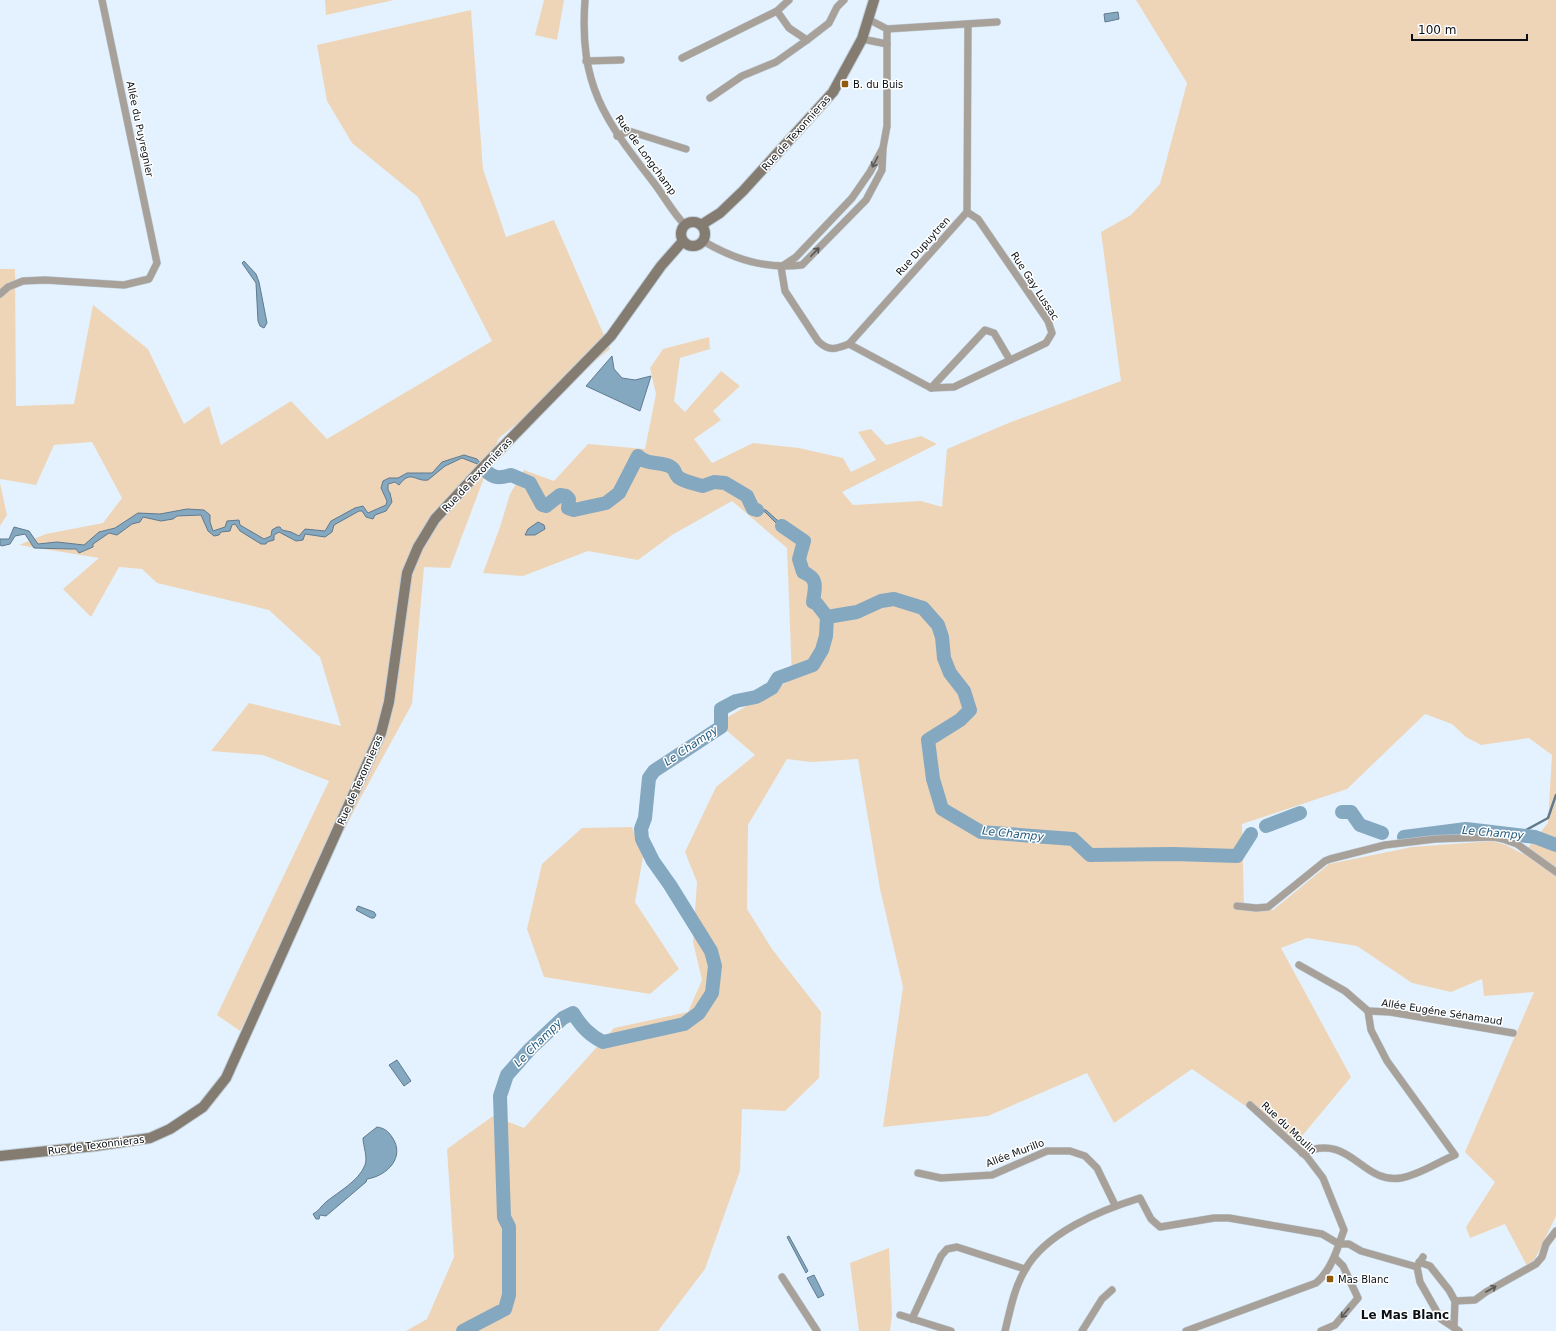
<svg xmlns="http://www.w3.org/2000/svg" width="1556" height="1331" viewBox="0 0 1556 1331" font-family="'DejaVu Sans',sans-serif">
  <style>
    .green { fill: #efd5b8; fill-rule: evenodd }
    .water { fill: #85a8c1; stroke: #607a8d }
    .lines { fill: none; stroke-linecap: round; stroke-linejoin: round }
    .stream { stroke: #607a8d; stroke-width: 2.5 }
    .river { stroke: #85a8c1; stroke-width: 14 }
    .street-casing { stroke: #c0ced9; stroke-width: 8 }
    .secondary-casing { stroke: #c0ced9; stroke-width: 12 }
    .street { stroke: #a7a19a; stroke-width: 7 }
    .secondary { stroke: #847b71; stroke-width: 10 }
    .oneway { stroke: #585857 }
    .poi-dot { fill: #8f5b0c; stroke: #fff; stroke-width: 1.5 }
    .labels { text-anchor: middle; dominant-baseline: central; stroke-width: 3; stroke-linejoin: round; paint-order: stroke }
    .poi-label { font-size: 10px; fill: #090f14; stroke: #fff; text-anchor: start }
    .street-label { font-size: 10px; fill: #090f14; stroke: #fff }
    .water-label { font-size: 11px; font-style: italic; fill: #20597d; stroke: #fff }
    .quarter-label { font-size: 12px; font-weight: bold; fill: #090f14; stroke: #fff }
  </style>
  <rect width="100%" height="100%" fill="#e3f2fe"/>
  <g class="green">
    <path d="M 325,0 L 394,0 L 326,15 Z"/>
    <path d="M 544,0 L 564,0 L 557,40 L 535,35 Z"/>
    <path d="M 1136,0 L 1556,0 L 1556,1216 L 1535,1259 L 1527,1266 L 1505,1224 L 1470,1238 L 1466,1227 L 1495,1182 L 1465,1152 L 1534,992 L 1484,996 L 1482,979 L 1451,992 L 1412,983 L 1357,946 L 1307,938 L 1281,948 L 1351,1077 L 1297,1142 L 1192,1069 L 1114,1123 L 1087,1073 L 988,1116 L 883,1127 L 903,987 L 880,889 L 858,759 L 811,762 L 787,759 L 748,825 L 747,909 L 772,949 L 821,1012 L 819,1078 L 785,1111 L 742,1109 L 740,1171 L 705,1269 L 658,1331 L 406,1331 L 427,1319 L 454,1257 L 447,1149 L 493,1116 L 524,1128 L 614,1028 L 688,1012 L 702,980 L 693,942 L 697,882 L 685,852 L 716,787 L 755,755 L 718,723 L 792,679 L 787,548 L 732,501 L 672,535 L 638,560 L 588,551 L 523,576 L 483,573 L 500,527 L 510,494 L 524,470 L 554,481 L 588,444 L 645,449 L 656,394 L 650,368 L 663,349 L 709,337 L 710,349 L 680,358 L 674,401 L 685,412 L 721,371 L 740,386 L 713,411 L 721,420 L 694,439 L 712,463 L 753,443 L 799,448 L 843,458 L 851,472 L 876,460 L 858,432 L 871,429 L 886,445 L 921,436 L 937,444 L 842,492 L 853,505 L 921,501 L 942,507 L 947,449 L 1011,422 L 1121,381 L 1101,232 L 1131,215 L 1160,184 L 1187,83 ZM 1425,714 L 1452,724 L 1466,737 L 1481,745 L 1529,738 L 1552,755 L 1548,823 L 1523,854 L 1506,845 L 1493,841 L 1412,847 L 1329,864 L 1273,910 L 1244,906 L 1242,824 L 1347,789 Z"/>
    <path d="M 471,10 L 483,169 L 506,237 L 554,220 L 610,349 L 499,438 L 450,568 L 424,567 L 412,704 L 360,799 L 240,1031 L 217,1015 L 329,781 L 263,755 L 211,751 L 249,703 L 341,726 L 320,657 L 269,610 L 157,583 L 142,569 L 119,567 L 91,617 L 63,589 L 99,558 L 19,545 L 46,534 L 103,523 L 122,498 L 92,442 L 54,445 L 36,485 L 0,479 L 0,269 L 15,269 L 16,406 L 74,404 L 93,305 L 148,349 L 184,424 L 209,406 L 221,445 L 291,401 L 327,439 L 492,341 L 418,197 L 352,143 L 327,101 L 317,45 Z"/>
    <path d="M 0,483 L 7,515 L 0,526 Z"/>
    <path d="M 632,827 L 643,857 L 635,902 L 679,969 L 650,994 L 544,977 L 527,929 L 542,864 L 582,828 Z"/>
    <path d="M 889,1248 L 892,1315 L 890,1331 L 859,1331 L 850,1263 Z"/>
  </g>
  <g class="water">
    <path d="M 1118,12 L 1119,19 L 1105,22 L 1104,14 Z"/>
    <path d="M 244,261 L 256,274 L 259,282 L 267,323 L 264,328 L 260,326 L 258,321 L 256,283 L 242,263 Z"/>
    <path d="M 612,356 L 614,369 L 622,378 L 635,380 L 651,376 L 640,411 L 586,386 Z"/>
    <path d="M 636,453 L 640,453 L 644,460 L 672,464 C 682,476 690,484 707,484 L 713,479 L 723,481 L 748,494 L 755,508 L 766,510 L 777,520 L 802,535 L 806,542 L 801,559 L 806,572 L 811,571 L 819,587 L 815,601 L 822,605 L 829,613 C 837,611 844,612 853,609 C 881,600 888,589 919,603 C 949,617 938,652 953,675 C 959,684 974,696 973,708 C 972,715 967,718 962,721 L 959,720 L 970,710 L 969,702 L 946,664 L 942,637 L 938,625 L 923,608 L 894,599 L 881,601 L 857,612 L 827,617 L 817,604 L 813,602 C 813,585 821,581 803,572 C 797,560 801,552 804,541 L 776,523 L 765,512 L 753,509 L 747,496 L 743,493 L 725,483 L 714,482 C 705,489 689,484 680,478 C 675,475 675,469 669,466 C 658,462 648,465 638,456 C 618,478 628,501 590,507 C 583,508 576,510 568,508 L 569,499 L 566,496 L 560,496 L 546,506 L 542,505 L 530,483 L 511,475 C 501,475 496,481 488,473 L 489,472 L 498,475 L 508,472 L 518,478 L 533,480 L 540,499 L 546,504 L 556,494 L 566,492 C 572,497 572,499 571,506 L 573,507 L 603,502 L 616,492 Z"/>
    <path d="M 464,455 L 477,459 L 481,464 L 480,465 L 462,458 L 445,466 L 428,480 C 415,482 411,469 399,485 L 395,482 L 388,484 L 388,490 L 390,493 L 392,502 L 386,511 L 375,515 L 373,519 L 366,517 L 362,511 L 359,511 L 334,525 L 332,532 L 325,537 L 305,534 L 303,540 L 296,541 L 279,532 L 274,535 L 274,540 L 267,542 L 266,544 L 261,544 L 240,531 L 235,524 L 232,525 L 230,531 L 221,532 L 219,535 L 214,536 L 208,531 L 201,515 L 177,516 L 173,519 L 161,521 L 143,517 L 140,522 L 132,524 L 117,535 L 109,533 L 93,544 L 93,547 L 79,553 L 76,549 L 70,549 L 34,548 L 25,534 L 15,536 L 10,544 L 2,546 L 0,545 L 0,539 L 9,539 L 14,527 L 29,531 L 38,544 L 57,542 L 84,545 L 99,532 L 115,528 L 138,513 L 160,514 L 187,509 L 204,510 L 210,515 L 210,522 L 213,531 L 225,527 L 227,521 L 239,520 L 240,525 L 264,539 L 271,536 L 272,530 L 277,527 L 280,527 L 282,530 L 291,532 L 299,536 L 305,529 L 325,531 L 331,521 L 355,508 L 363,506 L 368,513 L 386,505 L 387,501 L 381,488 L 383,481 L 389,478 L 398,478 L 407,473 L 432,473 L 442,462 Z"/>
    <path d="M 538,522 L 544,525 L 545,529 L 535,535 L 525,535 L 528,529 Z"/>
    <path d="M 358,906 L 374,912 L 376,915 L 374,918 L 371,918 L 356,910 Z"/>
    <path d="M 397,1060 L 411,1081 L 404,1086 L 389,1065 Z"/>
    <path d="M 377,1127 C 384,1128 388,1131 392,1137 C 406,1157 387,1176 367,1179 L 366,1182 L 326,1216 L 320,1215 L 319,1219 L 316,1219 L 313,1214 C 319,1211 321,1206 326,1202 C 338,1192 359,1181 365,1165 C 368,1157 363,1146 363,1138 Z"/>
    <path d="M 789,1236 L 808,1271 L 806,1273 L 787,1237 Z"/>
    <path d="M 814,1275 L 824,1295 L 818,1298 L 807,1278 Z"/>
  </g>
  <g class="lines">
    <path class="stream" d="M 1517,835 L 1548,818 L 1556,795"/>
    <g class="river">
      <path d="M 484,469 C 493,478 498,479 511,475 L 530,483 L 542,505 L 546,506 L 560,495 L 566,496 L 569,499 L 568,508 L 574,510 L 606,503 L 619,493 L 638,456 C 648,466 661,461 671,467 C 675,469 675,474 678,477 C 684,482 696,484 703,486 L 714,482 L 725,483 L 747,496 L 753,509 L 757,510"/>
      <path d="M 782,526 L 804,541 L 799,559 L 803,572 C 819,579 815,587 813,602 L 817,604 L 827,617"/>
      <path d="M 1342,812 L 1351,812 L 1360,825 L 1382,833"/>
      <path d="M 1266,826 L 1300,813"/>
      <path d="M 1404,837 L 1466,829 L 1535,837 L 1556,845"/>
      <path d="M 463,1331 L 505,1309 L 509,1295 L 509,1227 L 504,1217 L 500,1096 L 507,1075 L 530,1049 L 563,1018 L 573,1013 C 581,1026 589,1035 603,1042 L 684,1024 L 699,1013 L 712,993 L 715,966 L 711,951 L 670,885 L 653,861 L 642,839 L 641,829 L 645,818 L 649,778 L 654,771 L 721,727 L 721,709 L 736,701 L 756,697 L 772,688 L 778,678 L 813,665 L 822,650 L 826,636 L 827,617 L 857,612 L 881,601 L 894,599 L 923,608 L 938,625 L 942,637 L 944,658 L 950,673 L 964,691 L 970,710 L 960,720 L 928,740 L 933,779 L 942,809 L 981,832 L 1073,839 L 1090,855 L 1173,854 L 1237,856 L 1251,834"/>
    </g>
    <defs>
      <g id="street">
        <path d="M 585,0 C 579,85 604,119 654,183 C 664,196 673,213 685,225"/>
        <path d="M 777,11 L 789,28 L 807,40"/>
        <path d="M 868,19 L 887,29 L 997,22"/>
        <path d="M 862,39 L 887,44"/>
        <path d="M 682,58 L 777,11 L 789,0"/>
        <path d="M 586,61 L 621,60"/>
        <path d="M 710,98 L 742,76 L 776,62 L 807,40 L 829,23 L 837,7 L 844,0"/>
        <path d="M 617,136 L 629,131 L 686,149"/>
        <path d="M 883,148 L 887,126 L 887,29"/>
        <path d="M 703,241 C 735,260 766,269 802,265 L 866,200 L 882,170 L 883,148 L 870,172 L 852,198 L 796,257 L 781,267"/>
        <path d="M 781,267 L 785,291 L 818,341 C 829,352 836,349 849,344 L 967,212 L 968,24"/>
        <path d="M 0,294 L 8,287 L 23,281 L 45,280 L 124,285 L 149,279 L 157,263 L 102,0"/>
        <path d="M 849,344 L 931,388 L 954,387 L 1046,343 L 1052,333 L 1048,321 L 978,219 L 967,212"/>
        <path d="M 931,388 L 985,330 L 994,333 L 1010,360"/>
        <path d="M 1237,906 L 1256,908 L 1268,907 L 1325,861 L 1330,859 L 1385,845 L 1435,839 L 1494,837 L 1503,839 L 1517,844 L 1556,872"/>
        <path d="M 1299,965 L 1345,991 L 1368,1011 L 1371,1030 L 1387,1061 L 1455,1155 C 1438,1162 1419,1175 1401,1178 C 1360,1184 1352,1132 1302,1153"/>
        <path d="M 1368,1011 L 1390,1012 L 1513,1033"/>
        <path d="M 1250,1105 L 1307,1157 L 1323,1178 L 1344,1230 L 1339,1244 L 1349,1244 L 1361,1251 L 1417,1267"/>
        <path d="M 918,1173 L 941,1178 L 992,1175 L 1047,1151 L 1070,1151 L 1085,1156 L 1097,1168 L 1115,1205"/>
        <path d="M 1423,1257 L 1417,1267 L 1420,1282 L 1441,1319 L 1459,1331"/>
        <path d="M 1419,1262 L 1430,1266 L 1449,1290 L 1455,1301 L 1454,1327"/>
        <path d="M 782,1277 L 817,1331"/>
        <path d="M 1455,1301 L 1475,1300 L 1486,1292 L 1536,1264 L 1542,1257 L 1546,1244 L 1556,1231"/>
        <path d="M 900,1315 L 951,1331"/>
        <path d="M 912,1319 L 941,1256 L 947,1249 L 957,1247 L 1025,1269"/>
        <path d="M 1005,1331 C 1010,1311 1014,1288 1025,1270 C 1045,1233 1101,1210 1140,1198 L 1151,1219 L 1160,1227 L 1214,1218 L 1229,1218 L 1322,1234 L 1339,1244 C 1334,1259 1328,1273 1316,1283 L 1186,1331"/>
        <path d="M 1082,1331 L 1102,1299 L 1112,1290"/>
        <path d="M 1321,1331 L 1335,1325 L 1358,1298 L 1343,1266 L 1335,1258"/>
      </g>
      <g id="secondary">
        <circle cx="693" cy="234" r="12"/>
        <path d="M 701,225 L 720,213 L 743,191 L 833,92 L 862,39 L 874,0"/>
        <path d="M 0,1156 L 95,1146 L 150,1138 L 170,1129 L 203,1107 L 226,1078 L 381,733 L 389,702 L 407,573 L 418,547 L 435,519 L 483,467 L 611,336 L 661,266 L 683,241"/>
      </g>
    </defs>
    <use href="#street" class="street-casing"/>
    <use href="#secondary" class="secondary-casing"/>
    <use href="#street" class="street"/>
    <use href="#secondary" class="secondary"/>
  </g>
  <defs><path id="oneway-shaft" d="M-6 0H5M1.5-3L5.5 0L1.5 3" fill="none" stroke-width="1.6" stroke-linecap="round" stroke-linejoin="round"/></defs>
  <g class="oneway">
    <use href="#oneway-shaft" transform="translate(875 162) rotate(118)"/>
    <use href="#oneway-shaft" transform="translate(815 252) rotate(-46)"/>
    <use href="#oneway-shaft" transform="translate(1491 1289) rotate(-30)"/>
    <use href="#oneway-shaft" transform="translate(1345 1313) rotate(130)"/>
  </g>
  <g class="poi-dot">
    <rect x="841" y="80" width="8" height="8" rx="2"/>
    <rect x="1326" y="1275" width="8" height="8" rx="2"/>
  </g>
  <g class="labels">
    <g class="poi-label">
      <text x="853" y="84">B. du Buis</text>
      <text x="1338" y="1279">Mas Blanc</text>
    </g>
    <g class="street-label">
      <text transform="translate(140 129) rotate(78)">Allée du Puyregnier</text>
      <text transform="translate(796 133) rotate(-48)">Rue de Texonnieras</text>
      <text transform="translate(646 155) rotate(54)">Rue de Longchamp</text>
      <text transform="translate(923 246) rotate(-48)">Rue Dupuytren</text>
      <text transform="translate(1035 286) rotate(57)">Rue Gay Lussac</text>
      <text transform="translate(477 475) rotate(-47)">Rue de Texonnieras</text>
      <text transform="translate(360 780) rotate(-66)">Rue de Texonnieras</text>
      <text transform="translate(1442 1012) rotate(9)">Allée Eugéne Sénamaud</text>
      <text transform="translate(1289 1128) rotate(43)">Rue du Moulin</text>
      <text transform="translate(96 1145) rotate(-7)">Rue de Texonnieras</text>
      <text transform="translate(1015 1153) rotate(-21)">Allée Murillo</text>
    </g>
    <g class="water-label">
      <text transform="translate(691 746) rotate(-34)">Le Champy</text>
      <text transform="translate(1493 833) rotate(5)">Le Champy</text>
      <text transform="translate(1013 834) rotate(6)">Le Champy</text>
      <text transform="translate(538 1043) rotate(-45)">Le Champy</text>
    </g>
    <g class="quarter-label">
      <text x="1405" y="1315">Le Mas Blanc</text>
    </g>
  </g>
  <path d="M1412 34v6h115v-6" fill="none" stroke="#090f14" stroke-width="2"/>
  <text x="1418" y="34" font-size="12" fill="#090f14" stroke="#ffffff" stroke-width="3" paint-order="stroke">100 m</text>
</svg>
